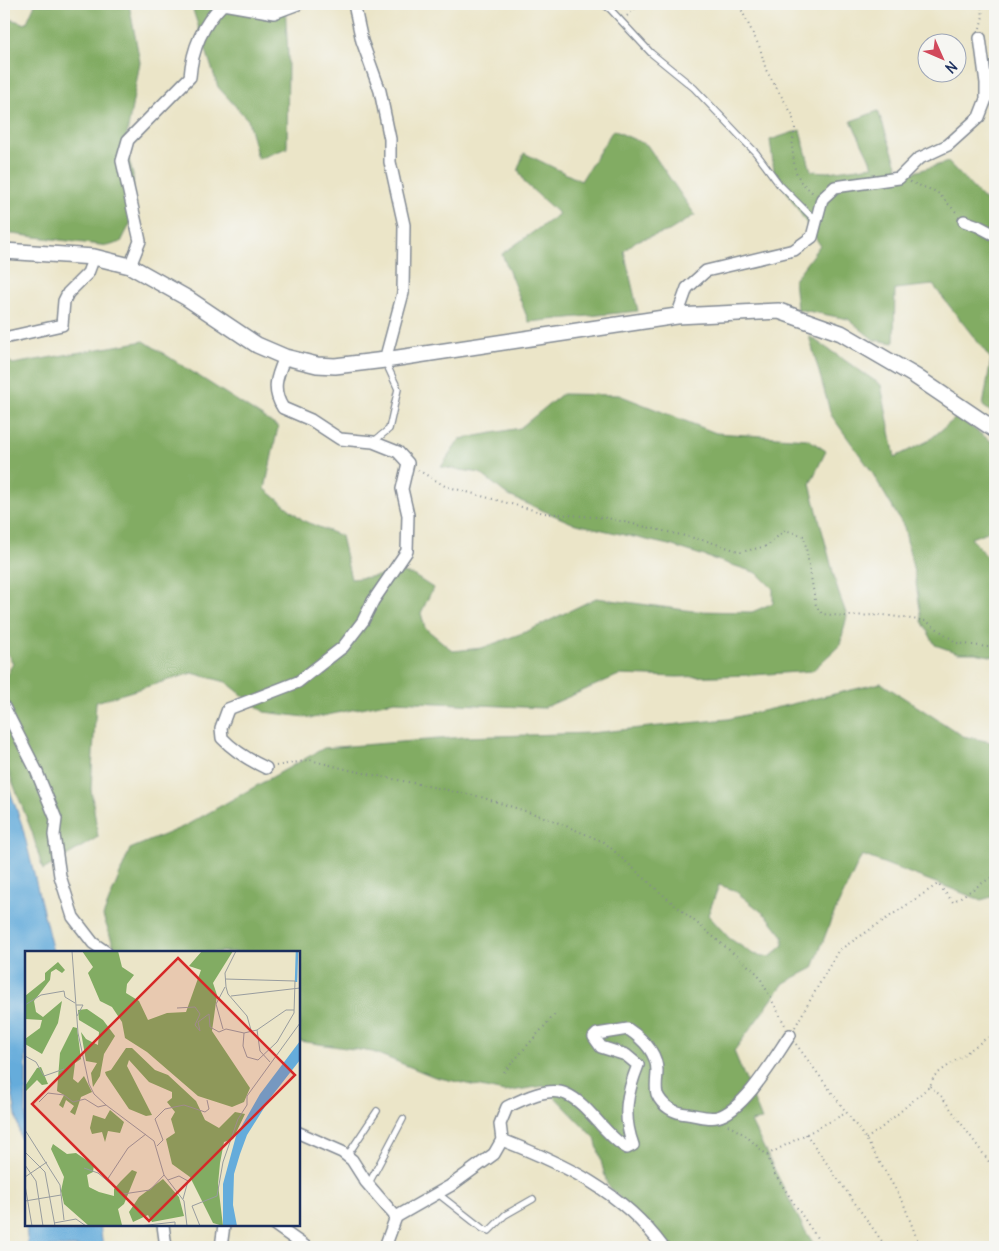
<svg xmlns="http://www.w3.org/2000/svg" width="999" height="1251" viewBox="0 0 999 1251" font-family="Delius,sans-serif">
  <style>
    .forest { fill: #82ac63; stroke: #4e6e60; fill-rule: evenodd }
    .water { fill: #65acdb; stroke: #406e9c }
    .lines { fill: none; stroke-linecap: round; stroke-linejoin: round }
    .service-casing { stroke: #838a93; stroke-width: 8 }
    .minor-casing { stroke: #838a93; stroke-width: 14 }
    .tertiary-casing { stroke: #838a93; stroke-width: 18 }
    .path { stroke: #838a93; stroke-width: 2; stroke-dasharray: 1 4; stroke-linecap: butt }
    .service { stroke: #fff; stroke-width: 5.5 }
    .minor { stroke: #fff; stroke-width: 11 }
    .tertiary { stroke: #fff; stroke-width: 15 }
    .inset-river { fill: none; stroke: #65acdb; stroke-width: 2.5 }
    .inset-road { fill: none; stroke: #989c9e; stroke-width: 1 }
    .view { fill: #d62828; fill-opacity: 0.15; stroke: #d62828; stroke-width: 2.5 }
    .inset-edge { fill: none; stroke: #1b2f5e; stroke-width: 2.5 }
  </style>
  <rect width="100%" height="100%" fill="#f6f6f2"/>
  <filter id="ink" filterUnits="userSpaceOnUse"><feTurbulence type="fractalNoise" baseFrequency=".02" numOctaves="2"/><feDisplacementMap in="SourceGraphic" scale="10" xChannelSelector="R" yChannelSelector="G"/><feConvolveMatrix kernelMatrix="1 2 1 2 8 2 1 2 1" color-interpolation-filters="sRGB"/></filter>
  <filter id="wash" filterUnits="userSpaceOnUse"><feTurbulence type="fractalNoise" baseFrequency=".0096" numOctaves="4" result="noise"/><feDisplacementMap in="SourceGraphic" scale="20" xChannelSelector="R" yChannelSelector="G"/><feGaussianBlur stdDeviation="1.12" result="paint"/><feColorMatrix in="noise" values="0 0 0 0 0 0 0 0 0 0 0 0 0 0 0 0 0 1.4 0 .05"/><feComposite in="paint" operator="in"/></filter>
  <g filter="url(#wash)">
    <rect width="100%" height="100%" fill="#ebe5c8"/>
    <g class="forest">
      <path d="M 35,4 L 129,4 L 140,62 L 125,145 L 133,175 L 134,216 L 121,242 L 108,246 L 4,233 L 4,17 L 26,24 Z"/>
      <path d="M 191,4 L 285,4 L 288,55 L 287,148 L 258,159 L 248,120 L 218,87 Z"/>
      <path d="M 878,111 L 901,176 L 948,162 L 995,211 L 995,415 L 983,406 L 991,359 L 933,285 L 895,289 L 894,343 L 874,340 L 848,319 L 797,309 L 794,280 L 820,245 L 774,171 L 770,140 L 800,130 L 811,171 L 828,172 L 873,166 L 851,121 Z"/>
      <path d="M 613,130 L 647,145 L 695,215 L 669,231 L 636,241 L 624,251 L 638,311 L 529,322 L 502,254 L 559,214 L 525,183 L 518,169 L 524,153 L 581,181 Z"/>
      <path d="M 809,336 L 881,385 L 895,457 L 928,441 L 957,417 L 995,444 L 995,529 L 971,538 L 995,566 L 995,657 L 975,653 L 958,653 L 935,645 L 922,621 L 915,577 L 904,527 L 870,469 L 831,415 Z"/>
      <path d="M 144,341 L 278,427 L 265,489 L 304,521 L 341,536 L 351,579 L 403,573 L 413,575 L 433,588 L 421,613 L 425,628 L 453,651 L 482,648 L 528,631 L 596,598 L 693,611 L 752,612 L 773,603 L 773,589 L 757,573 L 673,546 L 572,523 L 509,496 L 480,473 L 441,467 L 460,439 L 520,428 L 562,394 L 619,395 L 716,433 L 808,439 L 826,451 L 810,484 L 838,591 L 847,616 L 840,645 L 812,671 L 753,675 L 677,677 L 619,675 L 543,708 L 395,701 L 313,718 L 264,712 L 226,682 L 192,673 L 96,702 L 91,789 L 98,837 L 43,870 L 32,832 L 4,760 L 4,680 L 13,663 L 4,649 L 4,357 L 13,364 Z"/>
      <path d="M 881,683 L 963,736 L 995,743 L 995,896 L 981,900 L 862,855 L 831,920 L 813,968 L 784,983 L 734,1051 L 762,1120 L 751,1122 L 804,1229 L 816,1247 L 663,1247 L 607,1184 L 595,1138 L 544,1086 L 504,1092 L 435,1077 L 373,1052 L 299,1041 L 299,952 L 116,952 L 103,916 L 130,849 L 185,826 L 324,748 L 464,737 L 591,733 L 728,719 ZM 719,885 L 734,890 L 768,917 L 783,936 L 783,946 L 770,957 L 753,954 L 729,938 L 708,915 Z"/>
    </g>
    <g class="water">
      <path d="M 4,774 L 22,825 L 53,952 L 26,952 L 26,1224 L 21,1142 L 4,1048 Z"/>
      <path d="M 26,1225 L 100,1225 L 103,1247 L 28,1247 Z"/>
    </g>
  </g>
  <g filter="url(#ink)">
    <g class="lines">
      <defs>
        <g id="service">
          <path d="M 603,4 L 610,9 L 651,53 L 694,88 L 756,153 L 779,184 L 816,221"/>
          <path d="M 373,442 L 389,429 L 398,389 L 385,361"/>
          <path d="M 347,1156 L 377,1111"/>
          <path d="M 368,1185 L 403,1119"/>
          <path d="M 437,1193 L 483,1229 L 489,1231 L 505,1215 L 533,1199"/>
        </g>
        <g id="minor">
          <path d="M 354,4 L 362,41 L 380,91 L 390,139 L 390,162 L 404,225 L 403,293 L 385,360"/>
          <path d="M 964,221 L 978,226 L 995,235"/>
          <path d="M 130,266 L 140,241 L 122,161 L 128,140 L 190,77 C 192,49 203,24 223,4 L 274,13 L 298,4"/>
          <path d="M 677,316 L 687,288 L 706,271 L 794,250 L 812,237 L 822,199 L 835,187 L 899,178 L 918,159 L 948,145 L 979,117 L 986,99 L 986,83 L 980,38"/>
          <path d="M 4,338 L 62,325 L 64,301 L 68,293 L 88,273 L 94,257"/>
          <path d="M 4,707 L 36,770 L 56,819 L 54,835 L 60,876 L 73,917 L 93,943 L 106,952"/>
          <path d="M 266,768 C 249,760 235,752 222,738 L 221,728 L 228,709 L 298,682 L 343,647 L 363,621 L 373,601 L 407,551 L 408,515 L 402,489 L 408,463 L 398,452 L 373,442 L 340,439 L 311,420 L 283,408 C 271,389 277,376 285,357"/>
          <path d="M 299,1133 L 342,1152 L 352,1160 L 366,1182 L 396,1217"/>
          <path d="M 502,1140 C 564,1164 623,1192 663,1247"/>
          <path d="M 163,1225 L 166,1247"/>
          <path d="M 275,1225 L 306,1247"/>
          <path d="M 221,1247 L 224,1225"/>
          <path d="M 385,1247 L 396,1217 L 450,1186 L 494,1154 L 502,1140 L 500,1124 L 507,1107 C 523,1099 549,1086 566,1094 C 580,1100 591,1114 601,1125 C 610,1134 616,1142 627,1148 L 633,1145 C 622,1115 627,1093 638,1065 L 626,1055 L 601,1047 L 594,1037 L 597,1034 L 628,1029 C 643,1039 657,1052 657,1071 C 657,1078 655,1088 657,1094 C 662,1106 674,1113 687,1114 C 696,1115 708,1119 717,1117 C 744,1111 775,1057 790,1035"/>
        </g>
        <path id="tertiary" d="M 4,251 L 94,257 L 130,266 L 187,298 L 257,345 L 285,357 L 317,365 L 335,366 L 385,360 L 677,316 L 779,311 L 841,333 L 915,376 L 995,430"/>
      </defs>
      <use href="#service" class="service-casing"/>
      <use href="#minor" class="minor-casing"/>
      <use href="#tertiary" class="tertiary-casing"/>
      <g class="path">
        <path d="M 734,4 L 742,11 L 760,48 L 766,70 L 792,114 L 795,128 L 792,147 L 795,170 L 801,182 L 814,194"/>
        <path d="M 627,16 L 639,4"/>
        <path d="M 980,28 L 983,16 L 981,4"/>
        <path d="M 910,182 L 937,192 L 957,213"/>
        <path d="M 418,470 L 445,486 L 544,513 L 607,518 L 707,541 L 741,552 L 767,546 L 785,530 L 804,536 L 816,606 L 822,614 L 842,616 L 883,615 L 926,621 L 957,643 L 995,648"/>
        <path d="M 276,766 L 310,760 L 349,770 L 481,797 L 547,818 L 604,842 L 662,894 L 758,974 L 785,1025"/>
        <path d="M 795,1027 L 838,951 L 938,884 L 953,902 L 995,875"/>
        <path d="M 796,1044 L 866,1139 L 903,1202 L 920,1247"/>
        <path d="M 504,1072 L 556,1013"/>
        <path d="M 930,1086 L 942,1097 L 995,1170"/>
        <path d="M 728,1125 L 745,1135 L 767,1155 L 774,1173 L 823,1247"/>
        <path d="M 806,1134 L 886,1247"/>
        <path d="M 866,1139 L 880,1129 L 930,1086 L 934,1076 L 995,1032"/>
        <path d="M 767,1155 L 846,1113"/>
      </g>
      <use href="#service" class="service"/>
      <use href="#minor" class="minor"/>
      <use href="#tertiary" class="tertiary"/>
    </g>
  </g>
  <g transform="translate(25 951)">
    <rect width="275" height="275" fill="#ebe5c8"/>
    <path d="M 57,0 L 93,0 L 97,16 L 109,24 L 102,33 L 101,42 L 114,50 L 123,69 L 142,62 L 161,61 L 176,19 L 164,15 L 177,0 L 208,0 L 188,32 L 192,44 L 187,80 L 225,137 L 219,151 L 207,156 L 173,145 L 122,101 L 100,87 L 97,71 L 87,56 L 75,50 L 63,22 L 68,16 ZM 33,11 L 40,19 L 37,22 L 31,18 L 26,21 L 25,29 L 9,50 L 11,61 L 18,66 L 37,50 L 33,72 L 17,103 L 0,93 L 0,88 L 15,77 L 17,69 L 0,68 L 0,45 L 20,29 L 20,22 ZM 62,58 L 78,69 L 90,85 L 79,103 L 75,125 L 68,136 L 66,122 L 72,112 L 61,110 L 56,81 L 61,88 L 73,94 L 74,81 L 54,69 L 53,59 ZM 48,76 L 52,77 L 56,108 L 50,112 L 48,128 L 53,132 L 59,125 L 67,141 L 56,146 L 50,164 L 45,161 L 49,155 L 41,149 L 38,157 L 34,154 L 39,144 L 32,140 L 35,102 ZM 101,97 L 107,97 L 130,119 L 143,124 L 171,150 L 180,169 L 194,177 L 210,161 L 220,163 L 208,188 L 199,191 L 195,212 L 193,233 L 198,275 L 188,272 L 165,226 L 147,213 L 141,188 L 150,182 L 146,168 L 150,161 L 142,151 L 147,147 L 147,141 L 124,131 L 104,109 L 102,115 L 127,164 L 121,165 L 104,158 L 81,124 L 80,121 L 86,119 ZM 16,116 L 23,133 L 17,134 L 12,129 L 0,141 L 0,135 L 12,117 ZM 85,159 L 99,171 L 95,182 L 83,180 L 80,191 L 77,181 L 67,183 L 65,177 L 68,164 L 80,168 ZM 28,193 L 42,203 L 51,202 L 69,214 L 68,221 L 62,224 L 64,236 L 74,241 L 89,245 L 89,238 L 96,230 L 107,219 L 112,221 L 99,253 L 93,258 L 97,274 L 64,275 L 39,253 L 36,240 L 39,226 L 26,198 ZM 138,228 L 154,246 L 159,265 L 127,271 L 123,264 L 108,271 L 104,261 L 114,246 Z" fill="#82ac63"/>
    <path d="M 275,90 L 275,109 L 246,146 L 222,184 L 215,203 L 209,223 L 208,254 L 212,275 L 198,275 L 198,233 L 211,185 L 235,143 Z" fill="#65acdb"/>
    <path class="inset-river" d="M 271,31 L 272,0"/>
    <path class="inset-road" d="M 47,0 L 53,82 L 64,133 L 69,143 L 81,154 L 129,190 L 139,224 L 159,250 L 162,275M 211,0 L 200,22 L 201,36 L 203,43 L 222,65 L 226,79M 200,28 L 270,30 L 269,62 L 252,91 L 233,109 L 222,106 L 218,95 L 219,82M 206,45 L 275,37M 0,54 L 16,44 L 39,40 L 40,46 L 50,52M 51,54 L 58,54 L 52,65M 152,57 L 170,56 L 175,63 L 170,74 L 175,80 L 173,71 L 184,63 L 185,76 L 194,81 L 201,78 L 219,82 L 232,79 L 261,59 L 269,59M 198,78 L 191,53 L 200,36M 232,79 L 235,100 L 245,111M 0,105 L 11,111 L 19,125 L 39,118M 14,151 L 23,142 L 39,144 L 48,151 L 60,148 L 73,156 L 81,154M 0,179 L 35,234 L 39,269M 132,195 L 138,189 L 130,168 L 140,158 L 159,154 L 180,161 L 184,158 L 182,149M 0,201 L 20,221 L 30,275M 0,214 L 11,230 L 18,275M 59,217 L 73,222 L 98,243 L 125,239 L 139,224M 0,226 L 22,211M 82,229 L 103,197 L 121,183M 143,229 L 154,225 L 163,230 L 158,248M 0,234 L 7,275M 0,250 L 36,244M 29,272 L 51,268 L 61,275M 114,275 L 150,271 L 150,275M 175,275 L 167,255 L 192,245 L 198,211 L 213,168 L 222,154 L 222,145 L 275,72"/>
    <path class="view" d="M 153,7 L 270,124 L 124,270 L 7,153 Z"/>
    <rect width="275" height="275" class="inset-edge"/>
  </g>
  <rect width="999" height="1251" fill="none" stroke="#f6f6f2" stroke-width="20"/>
  <g transform="translate(942 58) rotate(135)"><circle r="24" fill="#f6f6f2" stroke="#9ea6b7"/>
  <path d="M0-4L9 19L0 12L-9 19Z" fill="#d1495b"/>
  <text y="-8" font-size="14" font-weight="bold" text-anchor="middle" fill="#1b2f5e">N</text>
  </g>
</svg>
